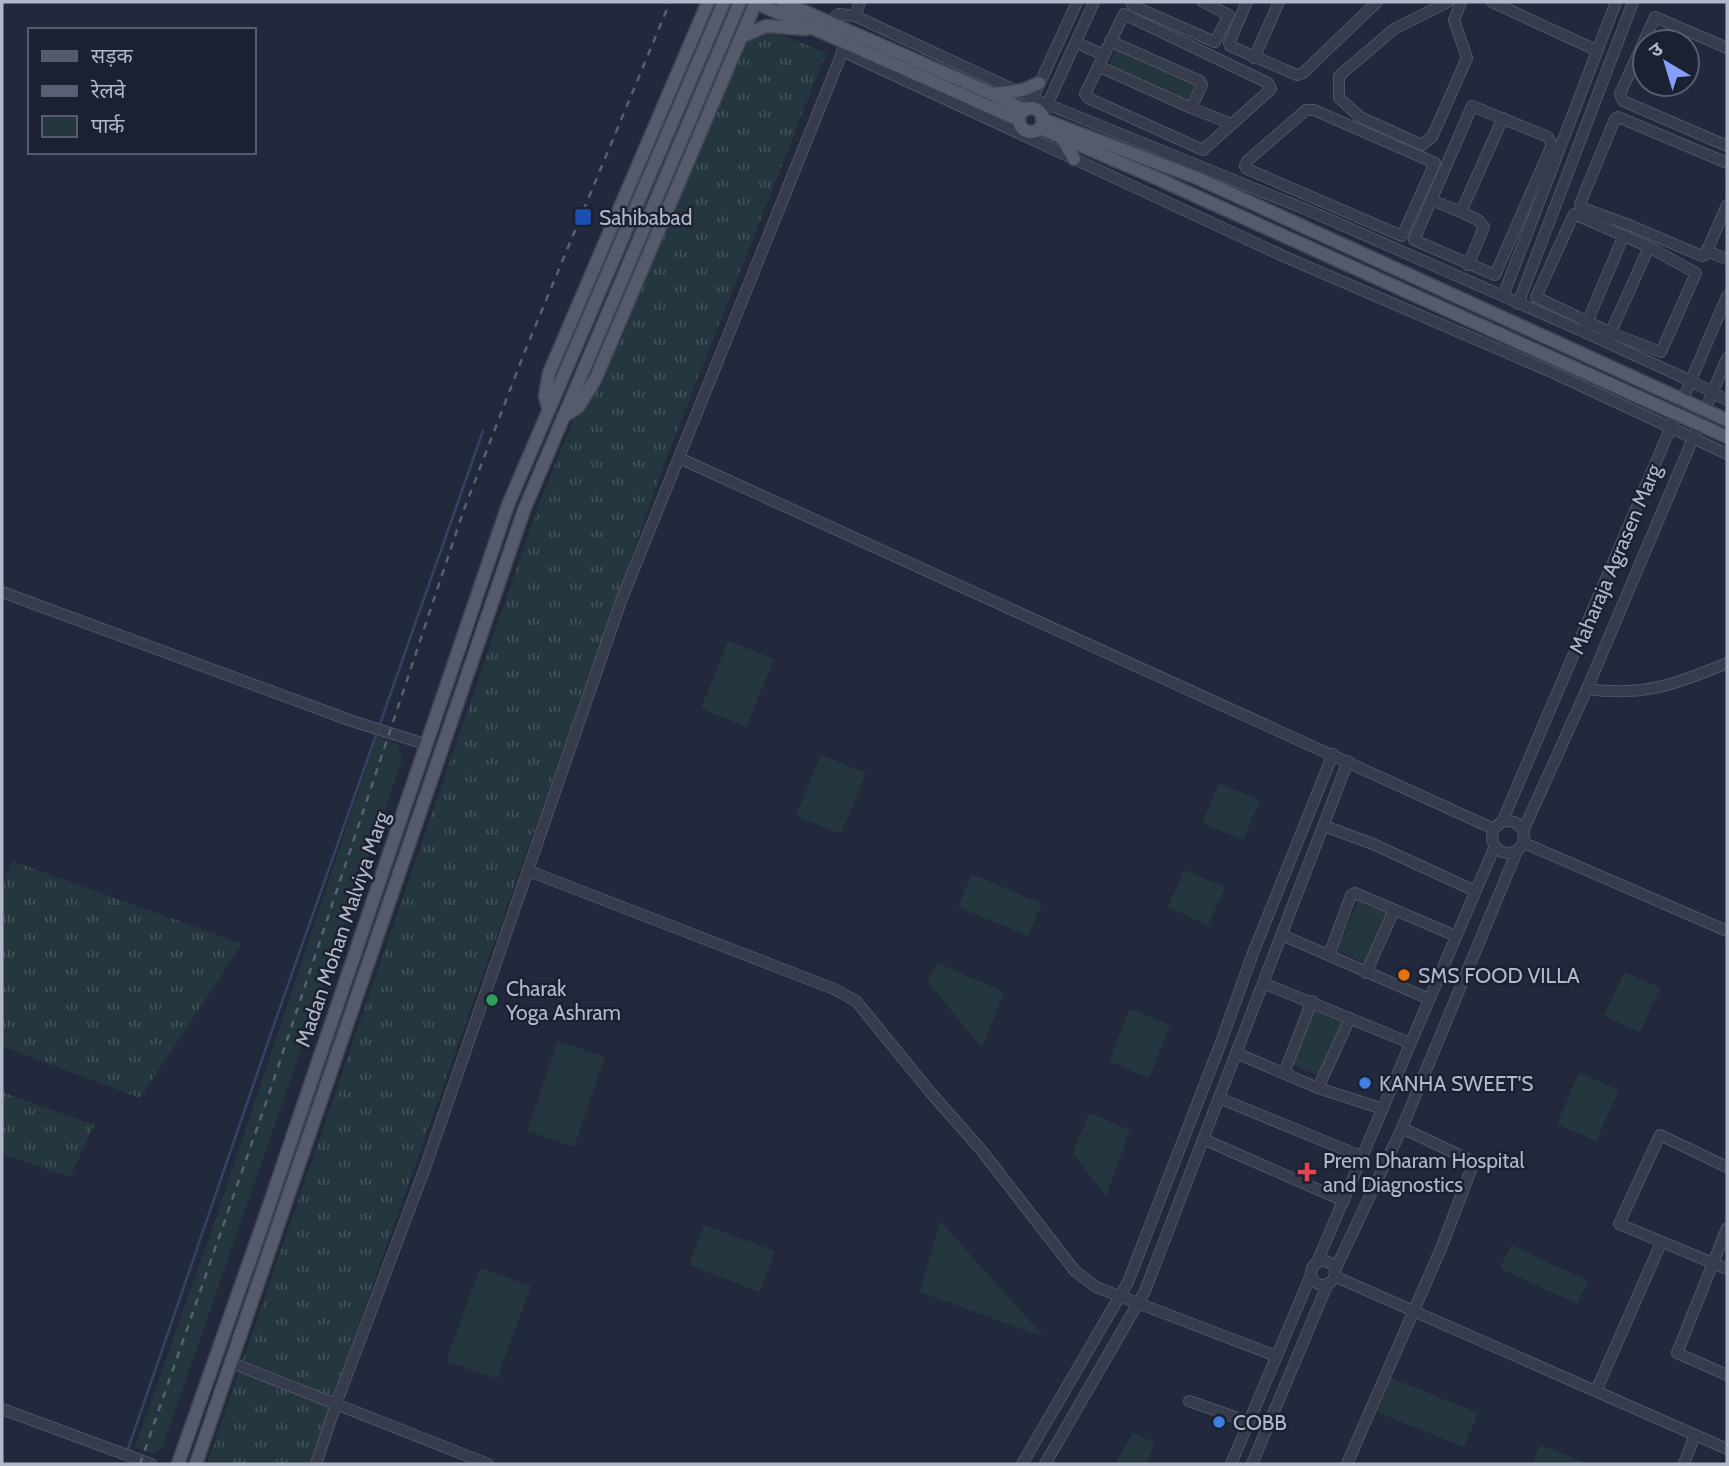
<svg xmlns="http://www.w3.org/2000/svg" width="1729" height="1466" viewBox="0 0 1729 1466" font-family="Cabin,'Noto Sans Devanagari',sans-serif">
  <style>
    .grass { fill: url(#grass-tufts) }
    .park { fill: #25373e }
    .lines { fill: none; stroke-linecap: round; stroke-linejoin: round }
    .stream { stroke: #364264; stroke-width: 2.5 }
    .minor-casing { stroke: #4f5465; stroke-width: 12 }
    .major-casing { stroke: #404556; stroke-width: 15 }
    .minor { stroke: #373c4d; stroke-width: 10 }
    .major { stroke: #555b6d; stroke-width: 12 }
    .rail { stroke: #595f74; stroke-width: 2.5; stroke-dasharray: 7 7; stroke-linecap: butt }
    .transit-dot { fill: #1a4fb4; stroke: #1c2132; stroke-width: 2.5 }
    .food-dot { fill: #e8710a; stroke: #1c2132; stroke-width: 2.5 }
    .leisure-dot { fill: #2e9e5b; stroke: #1c2132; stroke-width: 2.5 }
    .shop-dot { fill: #3f7fe0; stroke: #1c2132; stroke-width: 2.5 }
    .health-dot { fill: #e0444e; stroke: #1c2132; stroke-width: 2.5 }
    .labels { text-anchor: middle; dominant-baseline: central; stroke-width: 5; stroke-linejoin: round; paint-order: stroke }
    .poi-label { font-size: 21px; fill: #b2b7c9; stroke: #1c2132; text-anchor: start }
    .street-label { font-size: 21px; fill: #b2b7c9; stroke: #1c2132 }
  </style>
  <defs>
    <pattern id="grass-tufts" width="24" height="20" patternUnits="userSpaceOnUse" patternTransform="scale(1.75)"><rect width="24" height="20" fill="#25373e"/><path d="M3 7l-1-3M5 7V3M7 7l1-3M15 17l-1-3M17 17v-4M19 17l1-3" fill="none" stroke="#425259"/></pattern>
  </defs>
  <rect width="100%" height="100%" fill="#23293d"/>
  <g class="grass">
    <path d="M 761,32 L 782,35 L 826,53 L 666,459 L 309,1464 L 207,1464 L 541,498 L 723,64 L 744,41 Z"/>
    <path d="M 12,861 L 242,944 L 140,1098 L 2,1046 L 2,890 Z"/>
    <path d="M 2,1092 L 94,1125 L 70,1177 L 2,1154 Z"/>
  </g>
  <g class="park">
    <path d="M 1117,48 L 1196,84 L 1188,102 L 1109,66 Z"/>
    <path d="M 728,641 L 774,659 L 746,727 L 701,708 Z"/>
    <path d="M 377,736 L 398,744 L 402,760 L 162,1448 L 153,1453 L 135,1447 L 218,1212 Z"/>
    <path d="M 821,755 L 866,773 L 841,834 L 796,816 Z"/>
    <path d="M 1219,783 L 1260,800 L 1243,840 L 1202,823 Z"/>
    <path d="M 1184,870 L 1225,887 L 1208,925 L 1168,907 Z"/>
    <path d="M 972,874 L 1042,904 L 1028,936 L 958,907 Z"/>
    <path d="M 1358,901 L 1390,915 L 1368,964 L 1337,950 Z"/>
    <path d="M 937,963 L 1004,992 L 982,1048 L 928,982 Z"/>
    <path d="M 1624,972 L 1660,988 L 1640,1032 L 1604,1016 Z"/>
    <path d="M 1317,1005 L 1347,1017 L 1322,1077 L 1292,1065 Z"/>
    <path d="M 1130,1009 L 1170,1025 L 1149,1078 L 1109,1061 Z"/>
    <path d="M 558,1041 L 605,1057 L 574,1147 L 527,1131 Z"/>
    <path d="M 1579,1073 L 1619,1090 L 1596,1141 L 1557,1124 Z"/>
    <path d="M 1089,1113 L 1130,1130 L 1106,1196 L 1073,1153 Z"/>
    <path d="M 940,1221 L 1044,1337 L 920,1292 Z"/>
    <path d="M 704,1225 L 775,1251 L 760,1292 L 689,1265 Z"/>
    <path d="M 1511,1245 L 1588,1281 L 1577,1304 L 1500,1268 Z"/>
    <path d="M 480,1268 L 531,1286 L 497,1379 L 446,1361 Z"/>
    <path d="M 1391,1378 L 1478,1413 L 1464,1447 L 1377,1412 Z"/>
    <path d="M 1133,1433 L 1155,1443 L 1146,1464 L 1115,1464 Z"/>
    <path d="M 1540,1445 L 1589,1464 L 1532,1464 Z"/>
  </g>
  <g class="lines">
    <path class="stream" d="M 127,1452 L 276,1019 L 483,431"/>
    <defs>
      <g id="minor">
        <path d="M 1131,2 L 1133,6 L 1215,42 L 1229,15 L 1203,2"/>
        <path d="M 1247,2 L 1229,43 L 1230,46 L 1297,75 L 1303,73 L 1377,2"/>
        <path d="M 1448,2 L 1394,29 L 1339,76 L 1339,98 L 1360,117 L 1422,145 L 1432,137 L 1467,58 L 1454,20 L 1461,2"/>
        <path d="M 1492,2 L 1596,50"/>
        <path d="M 1124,14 L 1268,83 L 1271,89 L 1203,150 L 1088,98 L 1085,94 Z"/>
        <path d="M 855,16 L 860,2"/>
        <path d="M 829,22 L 839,14 L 855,16 L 1032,98 L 1317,214 L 1582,331 L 1691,381 L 1727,400"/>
        <path d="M 1077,43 L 1104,55"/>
        <path d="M 1727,48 L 1655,17 L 1620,94 L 1623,101 L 1727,146"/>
        <path d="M 842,51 L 1283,256 L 1556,374 L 1727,454"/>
        <path d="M 1254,58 L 1279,2"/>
        <path d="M 1098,66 L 1191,108 L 1202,85 L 1200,81 L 1110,41"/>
        <path d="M 1472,106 L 1548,137 L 1552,145 L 1495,275 L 1414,240 Z"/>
        <path d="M 1191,108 L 1232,124"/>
        <path d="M 1028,109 L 1077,2"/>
        <path d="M 1306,110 L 1314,110 L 1435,163 L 1402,236 L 1247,169 L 1245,166 L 1247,161 Z"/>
        <path d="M 1042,116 L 1094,2"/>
        <path d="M 1727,163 L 1618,117 L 1615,119 L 1580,204 L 1582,208 L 1629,225 L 1702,256 L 1705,255 L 1727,205"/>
        <path d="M 1431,200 L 1461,212"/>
        <path d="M 1574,214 L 1649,247 L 1696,273 L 1661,352 L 1611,333 L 1536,297 Z"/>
        <path d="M 1706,251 L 1727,259"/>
        <path d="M 1468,265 L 1484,227 L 1478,220 L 1461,212 L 1503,118"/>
        <path d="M 1503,296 L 1616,2"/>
        <path d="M 1518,304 L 1633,2"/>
        <path d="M 1586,325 L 1624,235"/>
        <path d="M 1609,336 L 1649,247"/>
        <path d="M 679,458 L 1494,829"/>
        <path d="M 2,592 L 352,721 L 425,744"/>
        <path d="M 1587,689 C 1643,697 1677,684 1727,663"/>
        <circle cx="1508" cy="837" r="16"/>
        <path d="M 1502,822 L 1727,296"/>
        <path d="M 1324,826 L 1373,844 L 1475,891"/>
        <path d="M 1523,831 L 1587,689 L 1727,358"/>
        <path d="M 1524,843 L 1727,931"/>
        <path d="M 529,871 L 834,989 L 856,1001 L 931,1093 L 982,1151 L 1075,1271 L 1096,1287 L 1276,1356"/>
        <path d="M 1282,935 L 1429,999"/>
        <path d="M 1329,955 L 1351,895 L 1355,893 L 1456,936"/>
        <path d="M 1366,973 L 1394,910"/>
        <path d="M 1263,983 L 1410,1043"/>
        <path d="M 1236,1053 L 1318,1088 L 1383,1109"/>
        <path d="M 1284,1073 L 1312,1001"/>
        <path d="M 1318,1088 L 1350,1018"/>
        <path d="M 1219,1098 L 1363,1157"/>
        <path d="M 1203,1139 L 1344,1201"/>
        <path d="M 1727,1167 L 1660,1135 L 1619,1224 L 1727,1269"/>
        <path d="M 1727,1228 L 1677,1353 L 1727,1375"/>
        <circle cx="1323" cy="1273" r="12"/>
        <path d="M 1317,1262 L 1495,846"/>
        <path d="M 1335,1270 L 1402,1128 L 1517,851"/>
        <path d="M 1334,1276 L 1727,1449"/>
        <path d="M 232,1363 L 488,1464"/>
        <path d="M 1596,1391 L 1661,1243"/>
        <path d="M 1189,1401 L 1249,1422"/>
        <path d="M 2,1409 L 151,1464"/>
        <path d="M 316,1464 L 336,1404 L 425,1168 L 621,601 L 846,43"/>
        <path d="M 1022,1464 L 1128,1282 L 1220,1045 L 1253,953 L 1333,754"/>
        <path d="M 1045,1464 L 1145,1291 L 1348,761"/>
        <path d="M 1231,1464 L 1311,1275"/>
        <path d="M 1252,1464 L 1328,1283"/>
        <path d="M 1347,1464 L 1442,1246 L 1474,1162 L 1402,1128"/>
        <path d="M 1684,1464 L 1695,1435"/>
      </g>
      <g id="major">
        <path d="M 754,2 L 1019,120"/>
        <path d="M 783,2 L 988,92 L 1024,110"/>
        <path d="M 743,36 L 766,26 L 806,29"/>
        <path d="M 992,94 L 1023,90 L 1039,83"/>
        <circle cx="1031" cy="120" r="12"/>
        <path d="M 1042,119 L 1197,178 L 1727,420"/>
        <path d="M 1040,128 L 1154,177 L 1727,437"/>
        <path d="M 1062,138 L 1074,159"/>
        <path d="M 548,407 L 545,396 L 549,373 L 708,2"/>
        <path d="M 563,417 L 578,407 L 595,380 L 756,2"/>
        <path d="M 178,1464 L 264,1220 L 508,505 L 724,2"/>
        <path d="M 196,1464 L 524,510 L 740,2"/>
      </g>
    </defs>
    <use href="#minor" class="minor-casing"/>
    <use href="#major" class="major-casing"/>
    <use href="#minor" class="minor"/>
    <use href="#major" class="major"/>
    <path class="rail" d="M 140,1464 L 270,1091 L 463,512 L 525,351 L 670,2"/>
  </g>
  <rect class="transit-dot" x="574" y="208" width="18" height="18" rx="3.5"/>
  <circle class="food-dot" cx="1404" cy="975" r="7"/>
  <circle class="leisure-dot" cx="492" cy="1000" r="7"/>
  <g class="shop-dot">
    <circle cx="1365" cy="1083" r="7"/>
    <circle cx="1219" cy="1422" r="7"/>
  </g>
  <path class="health-dot" d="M1303.5 1161.5h7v7h7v7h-7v7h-7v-7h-7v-7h7z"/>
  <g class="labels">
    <g class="poi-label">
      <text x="599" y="217">Sahibabad</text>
      <text x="1418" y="975">SMS FOOD VILLA</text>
      <text x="506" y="988">Charak<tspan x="506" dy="24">Yoga Ashram</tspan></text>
      <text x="1379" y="1083">KANHA SWEET'S</text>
      <text x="1323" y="1160">Prem Dharam Hospital<tspan x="1323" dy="24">and Diagnostics</tspan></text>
      <text x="1233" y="1422">COBB</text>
    </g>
    <g class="street-label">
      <text transform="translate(1615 559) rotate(-67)">Maharaja Agrasen Marg</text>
      <text transform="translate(342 929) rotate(-71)">Madan Mohan Malviya Marg</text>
    </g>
  </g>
  <rect width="1729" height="1466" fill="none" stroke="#b2b7c9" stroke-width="7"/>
  <rect x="28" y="28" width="228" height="126" fill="#1c2132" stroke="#585d6e" stroke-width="2"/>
  <rect x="42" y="51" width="35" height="10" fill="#555b6d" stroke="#585d6e" stroke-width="2"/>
  <text x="91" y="63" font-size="21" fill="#b2b7c9">सड़क</text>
  <rect x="42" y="86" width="35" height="10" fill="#595f74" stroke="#585d6e" stroke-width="2"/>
  <text x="91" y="98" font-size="21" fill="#b2b7c9">रेलवे</text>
  <rect x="42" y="116" width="35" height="21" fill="#25373e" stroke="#585d6e" stroke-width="2"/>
  <text x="91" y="133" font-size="21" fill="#b2b7c9">पार्क</text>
  <g transform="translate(1666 63) rotate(322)"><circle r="33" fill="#1c2132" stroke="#585d6e" stroke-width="2"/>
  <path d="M0-5L12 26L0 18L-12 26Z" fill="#869ffa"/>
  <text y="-10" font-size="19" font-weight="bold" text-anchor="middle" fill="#b2b7c9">उ</text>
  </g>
</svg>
